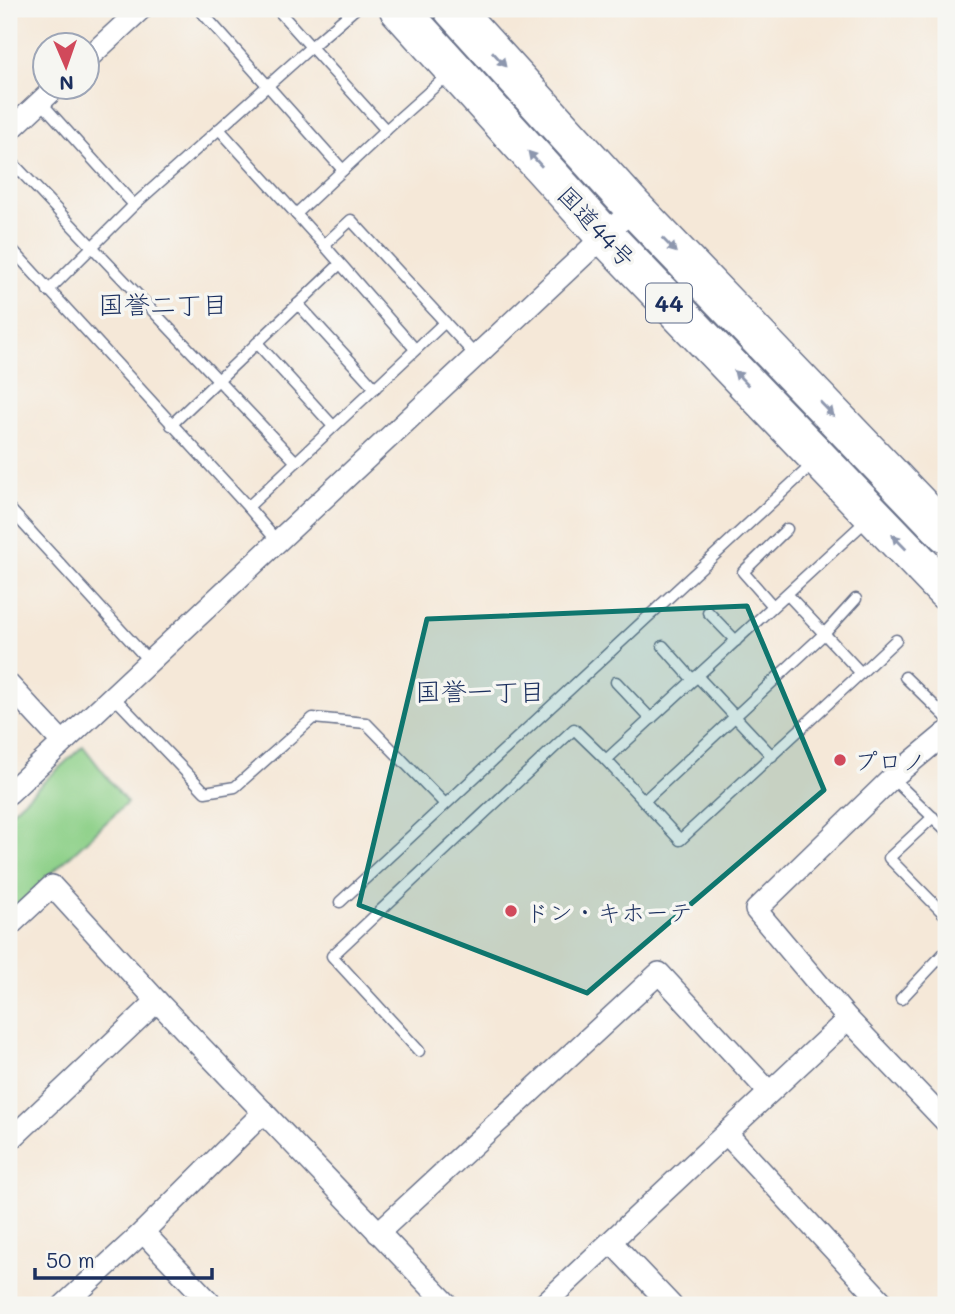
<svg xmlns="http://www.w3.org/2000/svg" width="955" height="1314" viewBox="0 0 955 1314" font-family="Mali,'Klee One',sans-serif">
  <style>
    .green { fill: #8dd088; stroke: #548073; stroke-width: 2 }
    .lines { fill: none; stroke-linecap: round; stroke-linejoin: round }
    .lane-casing { stroke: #677089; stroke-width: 13 }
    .street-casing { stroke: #677089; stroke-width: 24 }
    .highway-casing { stroke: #677089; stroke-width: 41 }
    .lane { stroke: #fff; stroke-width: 10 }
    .street { stroke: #fff; stroke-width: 21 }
    .highway { stroke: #fff; stroke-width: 38 }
    .oneway { fill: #8d97ae }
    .marked { fill: #0f766e; fill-opacity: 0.2; stroke: #0f766e; stroke-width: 5; stroke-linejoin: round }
    .poi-dot { fill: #d1495b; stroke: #f6f6f2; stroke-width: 2.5 }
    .labels { text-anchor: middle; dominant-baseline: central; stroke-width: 7; stroke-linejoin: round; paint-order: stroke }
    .shield { fill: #f6f6f2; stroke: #5d6b8a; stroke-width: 2 }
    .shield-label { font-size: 23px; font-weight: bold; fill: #1b2f5e }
    .street-label { font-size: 24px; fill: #1b2f5e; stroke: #f6f6f2 }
    .poi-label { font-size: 24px; fill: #1b2f5e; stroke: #f6f6f2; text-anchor: start }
    .neighbourhood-label { font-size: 26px; fill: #1b2f5e; stroke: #f6f6f2 }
  </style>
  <rect width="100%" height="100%" fill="#f6f6f2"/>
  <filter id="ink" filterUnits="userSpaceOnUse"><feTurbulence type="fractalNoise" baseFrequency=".0143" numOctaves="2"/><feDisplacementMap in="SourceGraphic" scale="14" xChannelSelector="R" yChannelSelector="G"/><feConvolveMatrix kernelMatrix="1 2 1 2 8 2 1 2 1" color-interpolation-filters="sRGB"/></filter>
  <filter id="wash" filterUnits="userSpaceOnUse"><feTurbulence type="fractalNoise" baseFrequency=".00686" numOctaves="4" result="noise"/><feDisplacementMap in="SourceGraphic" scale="28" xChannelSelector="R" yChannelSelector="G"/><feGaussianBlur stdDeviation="1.57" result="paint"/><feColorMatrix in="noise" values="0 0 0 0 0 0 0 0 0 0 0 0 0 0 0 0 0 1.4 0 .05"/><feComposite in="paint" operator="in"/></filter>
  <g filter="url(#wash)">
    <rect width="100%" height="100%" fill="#f5e8d8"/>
    <path class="green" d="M 83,746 L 127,803 L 9,913 L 9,814 Z"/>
  </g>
  <g filter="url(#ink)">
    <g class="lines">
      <defs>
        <g id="lane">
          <path d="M 199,9 L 343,170"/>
          <path d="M 355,9 L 311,47 L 386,130 L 450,73"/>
          <path d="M 40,101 L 134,205 L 311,47 L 277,9"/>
          <path d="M 219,129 L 324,245 L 351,220 L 476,356"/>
          <path d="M 9,159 L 296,462"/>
          <path d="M 296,214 L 386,130"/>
          <path d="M 324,245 L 415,349"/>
          <path d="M 9,246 L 248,507 L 445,322"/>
          <path d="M 48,291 L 134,205"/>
          <path d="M 298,304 L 375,388"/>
          <path d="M 257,343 L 333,426"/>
          <path d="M 171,425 L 340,264"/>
          <path d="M 248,507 L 277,541"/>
          <path d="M 9,508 L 149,661"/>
          <path d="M 787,594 L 861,673 L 680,840 L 606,760 L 868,519"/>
          <path d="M 773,606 L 743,572 L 787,529"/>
          <path d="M 708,612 L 736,641"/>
          <path d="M 663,646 L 693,680"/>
          <path d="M 861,673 L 896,640"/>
          <path d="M 697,676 L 772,756"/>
          <path d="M 905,677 L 946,717"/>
          <path d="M 616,682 L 651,719"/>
          <path d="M 112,695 L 205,792 L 235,787 L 313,718 L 366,723 L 445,804"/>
          <path d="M 892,778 L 946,830"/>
          <path d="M 644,801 L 824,634 L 856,599"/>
          <path d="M 933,817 L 889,858 L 946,916"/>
          <path d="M 340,902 L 814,463"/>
          <path d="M 901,999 L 946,951"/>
          <path d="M 419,1051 L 332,956 L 574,729 L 606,760"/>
        </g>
        <g id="street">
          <path d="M 88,58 L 141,9"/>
          <path d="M 9,131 L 55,88"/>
          <path d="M 9,685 L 62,742"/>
          <path d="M 946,733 L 892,778 L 756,910 L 848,1019 L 946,1122"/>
          <path d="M 9,793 L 634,208"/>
          <path d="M 9,926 L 52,886 L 157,1001 L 448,1305"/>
          <path d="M 726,1133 L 885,1305"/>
          <path d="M 9,1141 L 157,1001"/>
          <path d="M 143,1232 L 212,1305"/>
          <path d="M 378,1233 L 659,973 L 769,1092"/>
          <path d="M 611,1242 L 671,1305"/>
          <path d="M 64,1305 L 143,1232 L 264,1112"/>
          <path d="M 543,1305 L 848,1019"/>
        </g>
        <g id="highway">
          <path d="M 399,9 L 604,235 L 946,591"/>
          <path d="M 453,9 L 634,208 L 946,533"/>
        </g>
      </defs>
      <use href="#lane" class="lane-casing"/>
      <use href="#street" class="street-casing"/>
      <use href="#highway" class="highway-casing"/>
      <use href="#lane" class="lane"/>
      <use href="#street" class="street"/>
      <use href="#highway" class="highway"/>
    </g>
    <defs><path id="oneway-solid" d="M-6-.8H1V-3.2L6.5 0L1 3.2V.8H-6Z" transform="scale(1.75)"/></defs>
    <g class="oneway">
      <use href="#oneway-solid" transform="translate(499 59) rotate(48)"/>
      <use href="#oneway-solid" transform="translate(535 159) rotate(-132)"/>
      <use href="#oneway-solid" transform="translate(669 245) rotate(46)"/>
      <use href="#oneway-solid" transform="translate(741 378) rotate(-134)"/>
      <use href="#oneway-solid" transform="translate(827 409) rotate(46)"/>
      <use href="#oneway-solid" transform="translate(899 542) rotate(-134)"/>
    </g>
  </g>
  <path class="marked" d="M 747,606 L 824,790 L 587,993 L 359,905 L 427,619 Z"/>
  <g class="poi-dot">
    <circle cx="840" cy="760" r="7"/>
    <circle cx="511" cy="911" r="7"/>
  </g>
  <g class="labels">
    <rect class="shield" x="646" y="283.5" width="46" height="39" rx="5"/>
    <g class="shield-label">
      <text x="669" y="303">44</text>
    </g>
    <g class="street-label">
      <text transform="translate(597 226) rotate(47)">国道44号</text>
    </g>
    <g class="poi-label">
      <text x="854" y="760">プロノ</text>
      <text x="525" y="911">ドン・キホーテ</text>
    </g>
    <g class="neighbourhood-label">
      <text x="163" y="304">国誉二丁目</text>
      <text x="480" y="691">国誉一丁目</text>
    </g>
  </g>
  <rect width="955" height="1314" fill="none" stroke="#f6f6f2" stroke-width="35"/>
  <g transform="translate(66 66) rotate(178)"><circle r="33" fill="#f6f6f2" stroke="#9ea6b7" stroke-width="2"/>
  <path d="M0-5L12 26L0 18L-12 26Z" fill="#d1495b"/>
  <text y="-10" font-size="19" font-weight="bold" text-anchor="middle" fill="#1b2f5e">N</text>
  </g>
  <path d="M35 1268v10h177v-10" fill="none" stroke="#1b2f5e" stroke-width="3.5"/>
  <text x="46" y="1268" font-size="21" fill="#1b2f5e" stroke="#f6f6f2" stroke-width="5" paint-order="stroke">50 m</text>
</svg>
